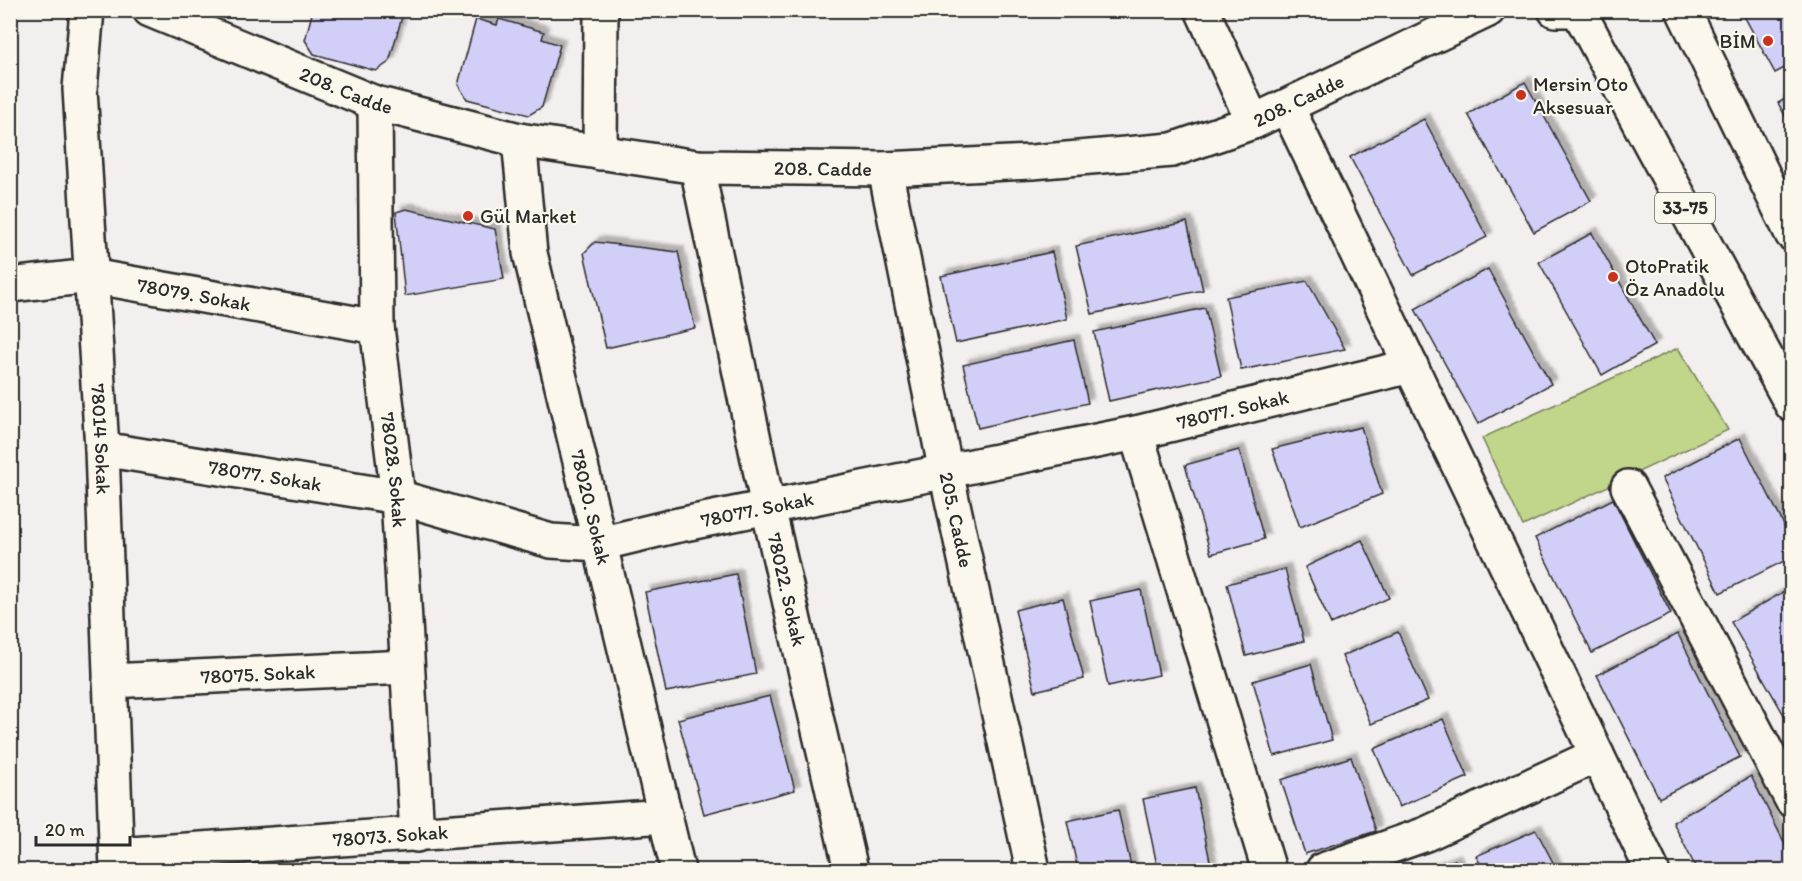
<svg xmlns="http://www.w3.org/2000/svg" width="1802" height="881" viewBox="0 0 1802 881" font-family="Itim,sans-serif">
  <style>
    .green { fill: #c1d68b; stroke: #76805b; stroke-width: 1.5 }
    .building { fill: #d1cff8; stroke: #2b2b2b; stroke-width: 1.5; filter: url(#shadow) }
    .lines { fill: none; stroke-linecap: round; stroke-linejoin: round }
    .minor-casing { stroke: #2b2b2b; stroke-width: 38 }
    .tertiary-casing { stroke: #2b2b2b; stroke-width: 38 }
    .primary-casing { stroke: #2b2b2b; stroke-width: 38 }
    .minor { stroke: #fbf7ec; stroke-width: 33 }
    .tertiary { stroke: #fbf7ec; stroke-width: 33 }
    .primary { stroke: #fbf7ec; stroke-width: 33 }
    .poi-dot { fill: #c8321e; stroke: #fbf7ec; stroke-width: 2 }
    .labels { text-anchor: middle; dominant-baseline: central; stroke-width: 4.5; stroke-linejoin: round; paint-order: stroke }
    .shield { fill: #fbf7ec; stroke: #696865; stroke-width: 1.5 }
    .shield-label { font-size: 18px; font-weight: bold; fill: #2b2b2b }
    .poi-label { font-size: 20px; fill: #2b2b2b; stroke: #fbf7ec; text-anchor: start }
    .street-label { font-size: 20px; fill: #2b2b2b; stroke: #fbf7ec }
  </style>
  <defs>
    <filter id="shadow"><feDropShadow dx="5.5" dy="-5.5" stdDeviation="1.5" flood-color="#0004"/></filter>
  </defs>
  <rect width="100%" height="100%" fill="#f3efee"/>
  <filter id="ink" filterUnits="userSpaceOnUse"><feTurbulence type="fractalNoise" baseFrequency=".0167" numOctaves="2"/><feDisplacementMap in="SourceGraphic" scale="12" xChannelSelector="R" yChannelSelector="G"/><feConvolveMatrix kernelMatrix="1 2 1 2 8 2 1 2 1" color-interpolation-filters="sRGB"/></filter>
  <g filter="url(#ink)">
    <path class="green" d="M 1678,348 L 1728,430 L 1523,526 L 1482,438 Z"/>
    <g class="building">
      <path d="M 313,10 L 404,10 L 389,62 L 376,71 L 314,54 L 305,40 Z"/>
      <path d="M 1749,10 L 1792,10 L 1792,64 L 1775,73 L 1743,14 Z"/>
      <path d="M 476,19 L 497,25 L 499,19 L 544,32 L 542,39 L 560,45 L 542,107 L 529,115 L 467,99 L 458,85 Z"/>
      <path d="M 1525,82 L 1591,201 L 1534,232 L 1468,114 Z"/>
      <path d="M 1792,95 L 1792,128 L 1778,103 Z"/>
      <path d="M 1424,119 L 1487,237 L 1413,275 L 1350,157 Z"/>
      <path d="M 406,209 L 495,229 L 504,279 L 405,296 L 396,212 Z"/>
      <path d="M 1187,222 L 1203,290 L 1092,314 L 1076,246 Z"/>
      <path d="M 1592,233 L 1655,345 L 1602,375 L 1539,262 Z"/>
      <path d="M 595,242 L 678,252 L 695,328 L 606,348 L 584,253 Z"/>
      <path d="M 1052,252 L 1067,319 L 956,343 L 941,276 Z"/>
      <path d="M 1488,269 L 1551,384 L 1478,424 L 1415,309 Z"/>
      <path d="M 1307,281 L 1345,349 L 1241,370 L 1226,297 Z"/>
      <path d="M 1205,308 L 1221,376 L 1109,401 L 1094,332 Z"/>
      <path d="M 1074,340 L 1088,403 L 978,428 L 963,365 Z"/>
      <path d="M 1361,427 L 1382,494 L 1300,527 L 1272,449 Z"/>
      <path d="M 1740,438 L 1792,541 L 1792,557 L 1720,593 L 1662,478 Z"/>
      <path d="M 1239,450 L 1264,539 L 1211,554 L 1185,465 Z"/>
      <path d="M 1613,499 L 1671,614 L 1592,653 L 1535,538 Z"/>
      <path d="M 1362,540 L 1389,598 L 1331,624 L 1305,567 Z"/>
      <path d="M 1285,569 L 1304,641 L 1246,656 L 1227,584 Z"/>
      <path d="M 736,574 L 756,674 L 666,692 L 645,592 Z"/>
      <path d="M 1792,587 L 1792,729 L 1731,622 Z"/>
      <path d="M 1141,590 L 1159,675 L 1108,686 L 1090,601 Z"/>
      <path d="M 1063,598 L 1084,679 L 1035,691 L 1015,610 Z"/>
      <path d="M 1398,632 L 1428,700 L 1371,724 L 1342,656 Z"/>
      <path d="M 1678,634 L 1740,757 L 1659,798 L 1597,675 Z"/>
      <path d="M 1311,664 L 1332,740 L 1274,756 L 1253,681 Z"/>
      <path d="M 770,696 L 795,790 L 704,814 L 678,719 Z"/>
      <path d="M 1443,719 L 1468,777 L 1399,807 L 1374,749 Z"/>
      <path d="M 1351,757 L 1376,831 L 1305,854 L 1281,780 Z"/>
      <path d="M 1751,776 L 1792,858 L 1792,870 L 1697,870 L 1673,822 Z"/>
      <path d="M 1195,788 L 1211,866 L 1190,870 L 1158,870 L 1143,799 Z"/>
      <path d="M 1118,810 L 1132,870 L 1078,870 L 1067,821 Z"/>
      <path d="M 1536,830 L 1557,870 L 1484,870 L 1476,856 Z"/>
      <path d="M 1455,860 L 1459,870 L 1428,870 Z"/>
    </g>
    <g class="lines">
      <defs>
        <g id="minor">
          <path id="s1" d="M 87,10 L 80,89 L 102,449 L 117,870"/>
          <path d="M 1202,10 L 1253,122"/>
          <path id="s2" d="M 375,103 L 377,327 L 398,497 L 417,835"/>
          <path d="M 1287,107 L 1652,870"/>
          <path id="s3" d="M 519,140 L 530,253 L 678,870"/>
          <path d="M 600,153 L 601,10"/>
          <path id="s4" d="M 697,167 L 768,507 L 851,870"/>
          <path id="s5" d="M 10,285 L 91,276 L 377,327"/>
          <path d="M 1136,433 L 1269,870"/>
          <path id="s6" d="M 102,449 L 398,497 L 551,541 L 599,544 L 674,526 L 1136,433 L 1411,366"/>
          <path d="M 1628,487 L 1792,800"/>
          <path id="s7" d="M 110,681 L 407,667"/>
          <path id="s8" d="M 117,855 L 665,816"/>
          <path d="M 1323,870 L 1426,834 L 1597,755"/>
        </g>
        <g id="tertiary">
          <path id="s9" d="M 150,10 L 375,103 L 519,140 L 697,167 L 885,169 L 1032,162 L 1172,150 L 1253,122 L 1488,10"/>
          <path d="M 1555,10 L 1581,10"/>
          <path id="s10" d="M 885,169 L 946,472 L 1033,870"/>
        </g>
        <g id="primary">
          <path d="M 1578,10 L 1792,405"/>
          <path d="M 1683,10 L 1792,234"/>
        </g>
      </defs>
      <use href="#minor" class="minor-casing"/>
      <use href="#tertiary" class="tertiary-casing"/>
      <use href="#primary" class="primary-casing"/>
      <use href="#minor" class="minor"/>
      <use href="#tertiary" class="tertiary"/>
      <use href="#primary" class="primary"/>
    </g>
  </g>
  <g class="poi-dot">
    <circle cx="1768" cy="41" r="6"/>
    <circle cx="1521" cy="95" r="6"/>
    <circle cx="468" cy="216" r="6"/>
    <circle cx="1613" cy="277" r="6"/>
  </g>
  <g class="labels">
    <rect class="shield" x="1655" y="193" width="60" height="30" rx="4.5"/>
    <g class="shield-label">
      <text x="1685" y="208">33-75</text>
    </g>
    <g class="poi-label">
      <text x="1756" y="41" text-anchor="end">BİM</text>
      <text x="1533" y="84">Mersin Oto<tspan x="1533" dy="23">Aksesuar</tspan></text>
      <text x="480" y="216">Gül Market</text>
      <text x="1625" y="266">OtoPratik<tspan x="1625" dy="23">Öz Anadolu</tspan></text>
    </g>
    <g class="street-label">
      <text stroke="none"><textPath href="#s9" startOffset="212">208. Cadde</textPath></text>
      <text stroke="none"><textPath href="#s9" startOffset="1184">208. Cadde</textPath></text>
      <text stroke="none"><textPath href="#s9" startOffset="698">208. Cadde</textPath></text>
      <text stroke="none"><textPath href="#s5" startOffset="186">78079. Sokak</textPath></text>
      <text stroke="none"><textPath href="#s6" startOffset="1155">78077. Sokak</textPath></text>
      <text stroke="none"><textPath href="#s1" startOffset="430">78014 Sokak</textPath></text>
      <text stroke="none"><textPath href="#s2" startOffset="368">78028. Sokak</textPath></text>
      <text stroke="none"><textPath href="#s6" startOffset="165">78077. Sokak</textPath></text>
      <text stroke="none"><textPath href="#s3" startOffset="375">78020. Sokak</textPath></text>
      <text stroke="none"><textPath href="#s6" startOffset="669">78077. Sokak</textPath></text>
      <text stroke="none"><textPath href="#s10" startOffset="358">205. Cadde</textPath></text>
      <text stroke="none"><textPath href="#s4" startOffset="432">78022. Sokak</textPath></text>
      <text stroke="none"><textPath href="#s7" startOffset="148">78075. Sokak</textPath></text>
      <text stroke="none"><textPath href="#s8" startOffset="274">78073. Sokak</textPath></text>
    </g>
  </g>
  <rect width="1802" height="881" fill="none" stroke="#fbf7ec" stroke-width="36"/>
  <rect x="18" y="18" width="1766" height="845" fill="none" stroke="#2b2b2b" stroke-width="2" filter="url(#ink)"/>
  <path d="M36 836v9h94v-9" fill="none" stroke="#2b2b2b" stroke-width="3"/>
  <text x="45" y="836" font-size="18" fill="#2b2b2b" stroke="#fbf7ec" stroke-width="4.5" paint-order="stroke">20 m</text>
</svg>
